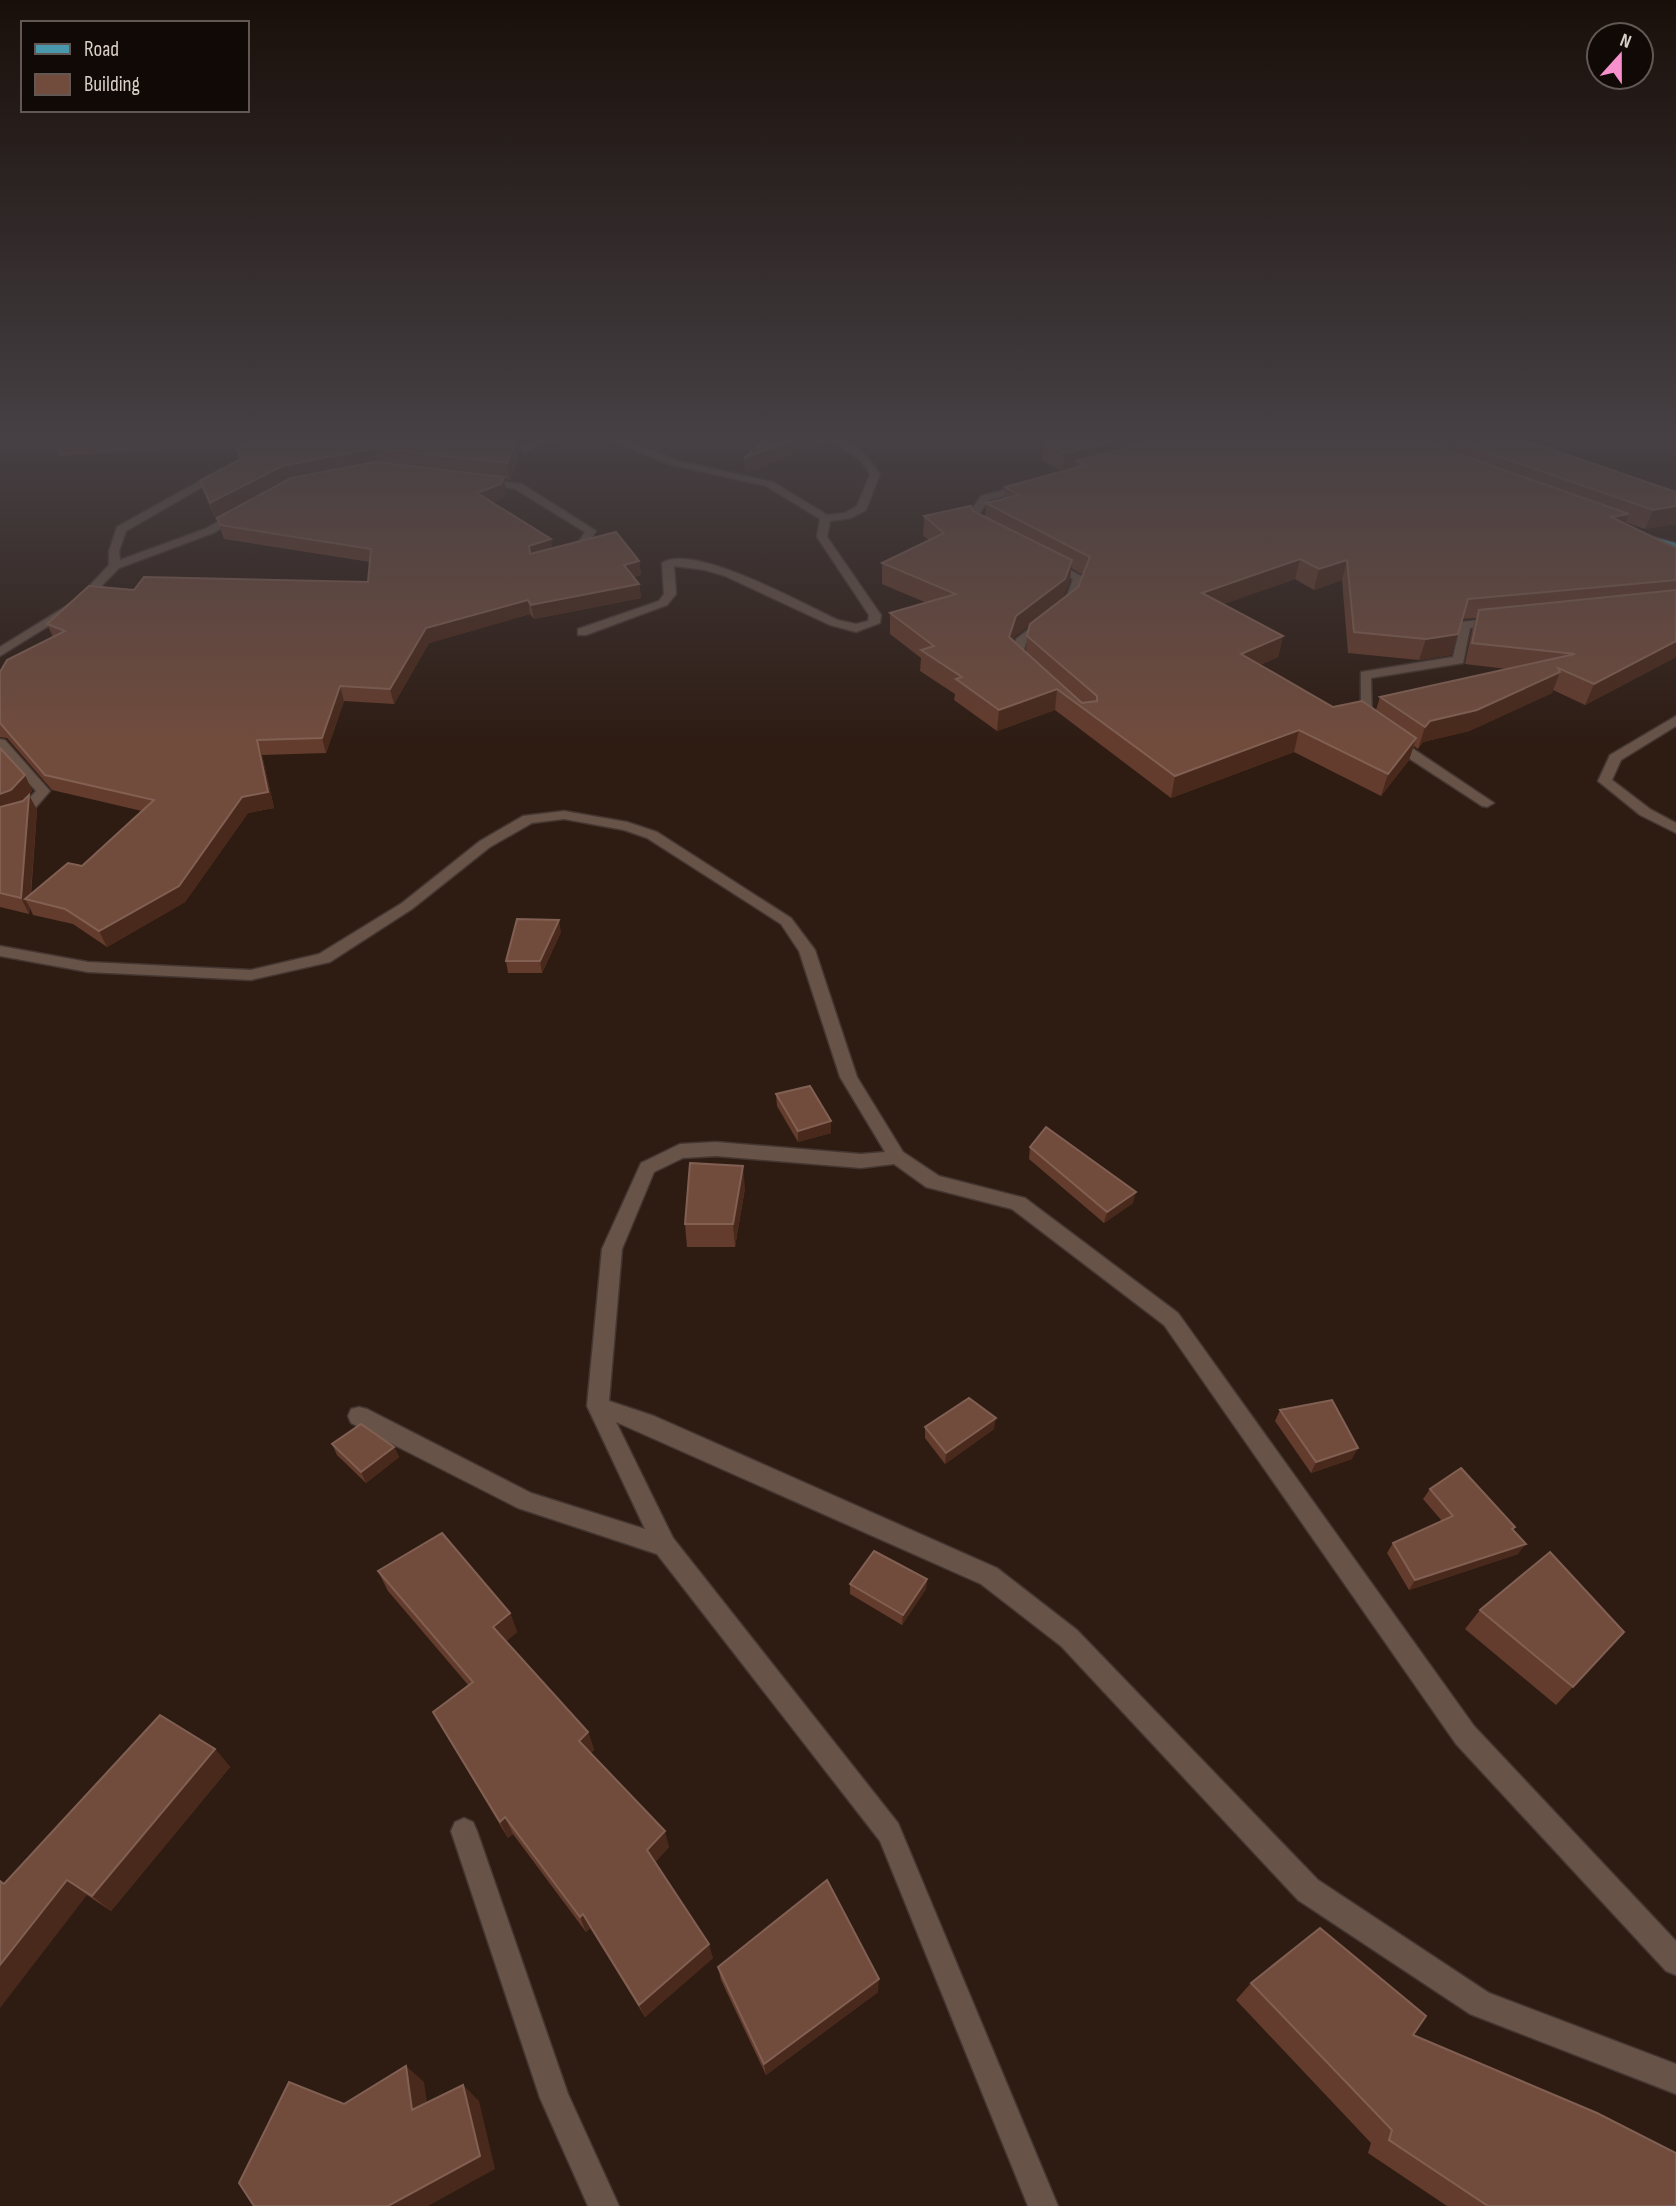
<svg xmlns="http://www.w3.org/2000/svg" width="1676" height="2206" viewBox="0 0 1676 2206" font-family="'Sofia Sans Condensed',sans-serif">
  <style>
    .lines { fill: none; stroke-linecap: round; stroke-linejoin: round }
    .service-casing { stroke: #443631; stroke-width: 3 }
    .primary-casing { stroke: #443631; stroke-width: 3 }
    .service { fill: #675348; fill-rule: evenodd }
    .primary { fill: #4998ac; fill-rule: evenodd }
    .wall { fill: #643c2d; fill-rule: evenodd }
    .shaded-wall { fill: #49291b }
    .building { fill: #714c3d; stroke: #816053; stroke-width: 2 }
  </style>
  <rect width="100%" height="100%" fill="#2e1c13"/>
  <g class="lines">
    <defs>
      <g id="service">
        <path d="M 563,435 L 587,435 L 545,443 L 525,452 L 520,449 L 540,438 Z"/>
        <path d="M 590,435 L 614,435 L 678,461 L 773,482 L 827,515 L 845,513 L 857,506 L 870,474 L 861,461 L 825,435 C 847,433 868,457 880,474 L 866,510 L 851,518 L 830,521 L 827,537 L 881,615 L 880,623 L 856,632 L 830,625 L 725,576 L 705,570 L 674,566 L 676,594 L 667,605 L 586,635 L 578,635 L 578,629 L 659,601 L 664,594 L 662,563 C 692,542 806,605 838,620 L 856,624 L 868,621 L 869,615 L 817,537 L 820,519 L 766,486 L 672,465 L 607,439 Z"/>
        <path d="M 1042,435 L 1110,435 L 1069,443 Z"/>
        <path d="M 221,469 L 225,470 L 225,474 L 126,531 L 119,551 L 120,560 L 205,529 L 235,512 L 243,512 L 243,516 L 213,533 L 119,568 L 84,604 L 0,656 L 0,647 L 76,600 L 109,565 L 109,551 L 117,527 Z"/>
        <path d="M 482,479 L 522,484 L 596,531 L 582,553 L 566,555 L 566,551 L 574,549 L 585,532 L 515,489 L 478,484 L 478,480 Z"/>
        <path d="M 1026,484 L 1031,487 L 1030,489 L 989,500 L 979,514 L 982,524 L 987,529 L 982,532 L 973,528 L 969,514 L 981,496 Z"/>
        <path d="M 1047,562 L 1055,562 L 1085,578 L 1074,605 L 1026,643 L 1022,658 L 1029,665 L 1023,669 L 1010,659 L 1016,639 L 1065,601 L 1073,579 L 1047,566 Z"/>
        <path d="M 1499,618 L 1503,620 L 1503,624 L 1470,628 L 1463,663 L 1371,678 L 1372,724 L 1371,727 L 1361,727 L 1361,672 L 1453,657 L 1461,622 Z"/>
        <path d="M 1676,716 L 1676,726 L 1621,760 L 1612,780 L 1650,809 L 1676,823 L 1676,833 L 1640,815 L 1598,781 L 1610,755 Z"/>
        <path d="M 1392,737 L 1397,738 L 1494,803 L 1487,807 L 1482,806 L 1387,744 L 1385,741 Z"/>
        <path d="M 0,739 L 5,740 L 50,791 L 30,814 L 0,823 L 0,814 L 20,808 L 36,791 L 0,751 Z"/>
        <path d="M 564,811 L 627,822 L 657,832 L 791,918 L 815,950 L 857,1077 L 903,1152 L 939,1176 L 1025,1198 L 1178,1313 L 1474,1726 L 1676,1941 L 1676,1975 L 1666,1971 L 1456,1744 L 1164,1325 L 1012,1209 L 926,1187 L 894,1164 L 861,1168 L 716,1156 L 683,1158 L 654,1172 L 622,1249 L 609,1401 L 654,1416 L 997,1568 L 1077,1630 L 1318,1880 L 1489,1993 L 1676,2064 L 1676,2094 L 1470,2014 L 1298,1900 L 1061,1646 L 981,1584 L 616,1422 L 673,1538 L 898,1823 L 1058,2206 L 1028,2206 L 880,1841 L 657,1554 L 518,1508 L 351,1423 L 348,1416 L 351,1409 L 359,1407 L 367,1409 L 531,1493 L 645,1529 L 587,1406 L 602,1249 L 641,1163 L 680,1144 L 716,1142 L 861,1154 L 885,1152 L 840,1077 L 799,951 L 781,924 L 647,838 L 624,830 L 564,819 L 532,823 L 490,847 L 412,909 L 330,962 L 251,980 L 88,972 L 0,956 L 0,946 L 88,962 L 251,970 L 319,954 L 402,903 L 480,841 L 523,816 Z"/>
        <path d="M 464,1818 L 473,1822 L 477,1831 L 568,2094 L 619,2206 L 588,2206 L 540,2098 L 451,1831 L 455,1822 Z"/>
      </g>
      <path id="primary" d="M 1642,534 L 1676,543 L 1676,550 L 1642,538 Z"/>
    </defs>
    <use href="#service" class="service-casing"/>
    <use href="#primary" class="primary-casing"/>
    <use href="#service" class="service"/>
    <use href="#primary" class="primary"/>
  </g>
  <g class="wall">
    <path d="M 55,435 L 178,435 L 171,449 L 59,456 L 52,437 Z"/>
    <path d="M 230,435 L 510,435 L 515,443 L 518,459 L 510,480 L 504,479 L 506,491 L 503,498 L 492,502 L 551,539 L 552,549 L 639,561 L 641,575 L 634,577 L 639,584 L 641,598 L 534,619 L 530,614 L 429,643 L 394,704 L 344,701 L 326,753 L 262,755 L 274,808 L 248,813 L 185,902 L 107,947 L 73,924 L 33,915 L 30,908 L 29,914 L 0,907 L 0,748 L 25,775 L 32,791 L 23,801 L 29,795 L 37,810 L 31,895 L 82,866 L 142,811 L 52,790 L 7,738 L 0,737 L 0,672 L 53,637 L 47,624 L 134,590 L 368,582 L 370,562 L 224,539 L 217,520 L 216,520 L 206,497 L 200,481 L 240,460 Z"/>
    <path d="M 1073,435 L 1545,435 L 1527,441 L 1676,492 L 1676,524 L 1645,529 L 1625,522 L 1625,523 L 1676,548 L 1676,657 L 1585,705 L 1553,690 L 1552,693 L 1469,731 L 1423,742 L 1418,749 L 1414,746 L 1409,760 L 1381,796 L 1294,752 L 1171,798 L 1055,710 L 997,731 L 954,700 L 955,694 L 920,671 L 921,658 L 890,634 L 890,613 L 927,603 L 882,584 L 882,563 L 929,540 L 923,536 L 924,516 L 973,511 L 985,517 L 986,503 L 1004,499 L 1005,487 L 1061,471 L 1042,460 L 1044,442 ZM 1071,568 L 1083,575 L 1078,587 L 1063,598 L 1070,580 ZM 1295,579 L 1314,590 L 1342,580 L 1348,653 L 1419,660 L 1451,655 L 1462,619 L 1476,618 L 1472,630 L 1465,664 L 1507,669 L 1380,697 L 1376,710 L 1333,707 L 1260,665 L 1278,657 L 1283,636 L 1223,604 ZM 1030,625 L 1027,636 L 1026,652 L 1013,641 L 1014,637 Z"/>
    <path d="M 561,932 L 542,973 L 508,973 L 506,961 Z"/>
    <path d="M 776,1094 L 831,1133 L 798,1142 L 777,1106 Z"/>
    <path d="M 1030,1147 L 1133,1203 L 1104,1223 L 1029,1159 Z"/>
    <path d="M 745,1188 L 735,1247 L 687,1247 L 685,1224 Z"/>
    <path d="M 1280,1410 L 1352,1459 L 1311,1473 L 1275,1421 Z"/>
    <path d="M 925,1427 L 994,1429 L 945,1464 L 925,1438 Z"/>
    <path d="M 332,1444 L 394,1447 L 399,1457 L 366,1483 L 337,1455 Z"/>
    <path d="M 1430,1489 L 1515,1527 L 1513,1530 L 1518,1554 L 1409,1590 L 1387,1553 L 1393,1543 L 1442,1521 L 1423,1499 Z"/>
    <path d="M 378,1571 L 510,1613 L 517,1632 L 506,1641 L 588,1732 L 594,1750 L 590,1753 L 669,1847 L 655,1862 L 713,1958 L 645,2017 L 590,1928 L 586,1932 L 513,1834 L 508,1838 L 443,1730 L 433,1712 L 469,1686 L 388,1591 Z"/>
    <path d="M 927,1579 L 926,1589 L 902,1625 L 850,1594 L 850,1584 Z"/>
    <path d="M 1480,1610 L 1624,1632 L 1556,1705 L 1465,1629 Z"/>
    <path d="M 215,1749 L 230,1767 L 111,1911 L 87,1895 L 4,1884 Z"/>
    <path d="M 718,1967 L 878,1992 L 766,2075 L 721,1980 Z"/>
    <path d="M 1251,1983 L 1413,2035 L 1676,2206 L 1447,2206 L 1368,2153 L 1371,2143 L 1236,2000 Z"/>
  </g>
  <g class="shaded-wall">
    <path d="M 167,435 L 178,435 L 171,449 Z"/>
    <path d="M 240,435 L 281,435 L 237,454 L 232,438 Z"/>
    <path d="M 810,435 L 830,435 L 830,442 L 745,473 L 744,458 Z"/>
    <path d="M 1138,435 L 1206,435 L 1085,465 L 1077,461 L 1076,468 L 1062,472 L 1064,453 Z"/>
    <path d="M 1502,435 L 1545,435 L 1497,451 Z"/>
    <path d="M 515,443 L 518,459 L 510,480 L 507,463 Z"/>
    <path d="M 375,448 L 378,464 L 286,482 L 216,520 L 210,503 L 282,466 Z"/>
    <path d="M 504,477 L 506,491 L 503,498 L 480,506 L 477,493 Z"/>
    <path d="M 1676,506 L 1676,524 L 1645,529 L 1653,510 Z"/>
    <path d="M 1629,514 L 1621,533 L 1611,517 Z"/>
    <path d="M 551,539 L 553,553 L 531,560 L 529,546 Z"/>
    <path d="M 1300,559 L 1295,579 L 1198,613 L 1202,593 Z"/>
    <path d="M 1072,560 L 1070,580 L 1063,599 L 1014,637 L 1007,658 L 1009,637 L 1016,616 Z"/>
    <path d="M 1347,560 L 1342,580 L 1314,590 L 1319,569 Z"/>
    <path d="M 639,561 L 641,575 L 626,579 L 624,565 Z"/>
    <path d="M 639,584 L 641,598 L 534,619 L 531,605 Z"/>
    <path d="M 528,600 L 530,614 L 429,643 L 394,704 L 390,689 L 426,628 Z"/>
    <path d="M 1458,634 L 1451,655 L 1419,660 L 1426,639 Z"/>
    <path d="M 1283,636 L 1278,657 L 1237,675 L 1241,654 Z"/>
    <path d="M 1676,641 L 1676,657 L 1585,705 L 1594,684 Z"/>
    <path d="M 1560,672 L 1552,693 L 1469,731 L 1423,742 L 1418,749 L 1425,727 L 1430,721 Z"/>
    <path d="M 340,686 L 344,701 L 326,753 L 322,738 Z"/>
    <path d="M 1057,689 L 1055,710 L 997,731 L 999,710 Z"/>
    <path d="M 1299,730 L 1294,752 L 1171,798 L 1175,776 Z"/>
    <path d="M 1416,738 L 1409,760 L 1381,796 L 1388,774 Z"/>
    <path d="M 257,740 L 262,755 L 274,808 L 248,813 L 185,902 L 107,947 L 99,931 Z"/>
    <path d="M 25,775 L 32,791 L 19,806 L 0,812 L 0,794 Z"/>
    <path d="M 29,795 L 37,810 L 30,900 L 25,899 L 30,908 L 29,914 L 21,898 Z"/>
    <path d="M 559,920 L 561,932 L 542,973 L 540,961 Z"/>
    <path d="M 831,1121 L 831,1133 L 798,1142 L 798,1131 Z"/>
    <path d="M 743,1166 L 745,1188 L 735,1247 L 733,1224 Z"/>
    <path d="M 1136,1192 L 1133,1203 L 1104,1223 L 1107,1212 Z"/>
    <path d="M 996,1418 L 994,1429 L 945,1464 L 946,1453 Z"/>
    <path d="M 394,1447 L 399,1457 L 366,1483 L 361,1472 Z"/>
    <path d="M 1358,1448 L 1352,1459 L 1311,1473 L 1316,1462 Z"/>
    <path d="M 1526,1544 L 1518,1554 L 1409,1590 L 1415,1580 Z"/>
    <path d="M 927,1579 L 926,1589 L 902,1625 L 903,1615 Z"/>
    <path d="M 510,1613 L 517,1632 L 501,1646 L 493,1627 Z"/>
    <path d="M 588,1732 L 594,1750 L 585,1759 L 579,1741 Z"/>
    <path d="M 215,1749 L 230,1767 L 111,1911 L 92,1896 Z"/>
    <path d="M 505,1817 L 513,1834 L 508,1838 L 500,1822 Z"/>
    <path d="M 665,1831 L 669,1847 L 651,1866 L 647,1850 Z"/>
    <path d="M 67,1880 L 87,1895 L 0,2008 L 0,1965 Z"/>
    <path d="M 583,1914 L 590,1928 L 586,1932 L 580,1917 Z"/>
    <path d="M 709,1944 L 713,1958 L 645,2017 L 639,2005 Z"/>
    <path d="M 879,1979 L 878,1992 L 766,2075 L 764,2064 Z"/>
    <path d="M 406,2066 L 424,2082 L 430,2124 L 412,2110 Z"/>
    <path d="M 463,2085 L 479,2101 L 495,2169 L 428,2206 L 388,2206 Z"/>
  </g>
  <g class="building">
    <path d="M 55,435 L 99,435 L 52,437 Z"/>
    <path d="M 267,435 L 510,435 L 515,443 L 507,463 L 375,448 L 282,466 L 210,503 L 200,481 L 241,459 L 237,449 Z"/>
    <path d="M 770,435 L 810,435 L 744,458 Z"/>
    <path d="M 1073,435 L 1138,435 L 1064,453 L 1044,442 Z"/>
    <path d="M 1171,435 L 1413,435 L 1444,449 L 1629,514 L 1611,517 L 1676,548 L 1676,580 L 1468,599 L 1458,634 L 1426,639 L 1354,632 L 1347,560 L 1319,569 L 1300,559 L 1202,593 L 1283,636 L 1241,654 L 1333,707 L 1362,701 L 1416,738 L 1388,774 L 1299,730 L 1175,776 L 1057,689 L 999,710 L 956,679 L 962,677 L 921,650 L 934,646 L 890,613 L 956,594 L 882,563 L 944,533 L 924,516 L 971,506 L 973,511 L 1072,560 L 1065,579 L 1016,616 L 1009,637 L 1082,703 L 1097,701 L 1097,696 L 1027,636 L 1030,624 L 1078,587 L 1090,557 L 986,503 L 1019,495 L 1005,487 L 1085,465 L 1077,461 Z"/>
    <path d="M 1439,435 L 1509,435 L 1676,492 L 1676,506 L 1653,510 L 1452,440 Z"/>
    <path d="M 375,462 L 504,477 L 501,484 L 477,493 L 551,539 L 529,546 L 530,554 L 616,532 L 639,561 L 624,565 L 639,584 L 531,605 L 528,600 L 426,628 L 390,689 L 340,686 L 322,738 L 257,740 L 268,792 L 242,797 L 179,886 L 99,931 L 65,909 L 25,899 L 68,863 L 82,866 L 154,800 L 45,775 L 0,723 L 0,672 L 7,660 L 65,631 L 47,624 L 89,586 L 134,590 L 144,577 L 368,582 L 371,549 L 220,525 L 217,518 L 291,478 Z"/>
    <path d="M 1676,590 L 1676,641 L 1594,684 L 1558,668 L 1560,672 L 1477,710 L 1430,721 L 1425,727 L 1380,697 L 1575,654 L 1472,643 L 1479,610 Z"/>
    <path d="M 0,748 L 25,775 L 11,790 L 0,794 Z"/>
    <path d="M 29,795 L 21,898 L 0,893 L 0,807 L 23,801 Z"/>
    <path d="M 517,919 L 559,920 L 540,961 L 506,961 Z"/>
    <path d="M 810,1086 L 831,1121 L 798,1131 L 776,1094 Z"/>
    <path d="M 1046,1127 L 1136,1192 L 1107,1212 L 1030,1147 Z"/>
    <path d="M 690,1163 L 743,1166 L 733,1224 L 685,1224 Z"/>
    <path d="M 969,1398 L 996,1418 L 946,1453 L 925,1427 Z"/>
    <path d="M 1332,1400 L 1358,1448 L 1316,1462 L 1280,1410 Z"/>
    <path d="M 361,1424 L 394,1447 L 361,1472 L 332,1444 Z"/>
    <path d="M 1461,1468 L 1515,1527 L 1512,1529 L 1526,1544 L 1415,1580 L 1393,1543 L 1453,1516 L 1430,1489 Z"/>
    <path d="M 442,1533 L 510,1613 L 493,1627 L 588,1732 L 579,1741 L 665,1831 L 647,1850 L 709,1944 L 639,2005 L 583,1914 L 580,1917 L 505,1817 L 500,1822 L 433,1712 L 473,1682 L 378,1571 Z"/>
    <path d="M 874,1551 L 927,1579 L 903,1615 L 850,1584 Z"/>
    <path d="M 1550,1552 L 1624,1632 L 1573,1687 L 1480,1610 Z"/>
    <path d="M 160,1715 L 215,1749 L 92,1896 L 67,1880 L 0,1965 L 0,1881 L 4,1884 Z"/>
    <path d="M 827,1880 L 879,1979 L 764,2064 L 718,1967 Z"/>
    <path d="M 1320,1928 L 1426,2016 L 1413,2035 L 1597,2113 L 1676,2153 L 1676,2206 L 1488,2206 L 1389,2140 L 1392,2130 L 1251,1983 Z"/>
    <path d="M 406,2066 L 412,2110 L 463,2085 L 480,2156 L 388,2206 L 254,2206 L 239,2183 L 289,2082 L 344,2104 Z"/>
  </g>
  <linearGradient id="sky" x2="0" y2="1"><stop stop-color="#190f0a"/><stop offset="0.59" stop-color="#464044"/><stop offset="1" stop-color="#464044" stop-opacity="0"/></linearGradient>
  <rect width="1676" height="743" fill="url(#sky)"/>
  <rect x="21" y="21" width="228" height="91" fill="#100905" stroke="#615853" stroke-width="2"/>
  <rect x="35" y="44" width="35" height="10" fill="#4998ac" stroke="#615853" stroke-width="2"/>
  <text x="84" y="56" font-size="21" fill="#dacec8">Road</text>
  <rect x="35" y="74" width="35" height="21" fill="#714c3d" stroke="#615853" stroke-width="2"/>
  <text x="84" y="91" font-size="21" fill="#dacec8">Building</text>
  <g transform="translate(1620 56) rotate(21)"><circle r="33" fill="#100905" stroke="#615853" stroke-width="2"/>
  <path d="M0-5L12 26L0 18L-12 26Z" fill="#f790cd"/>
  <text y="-10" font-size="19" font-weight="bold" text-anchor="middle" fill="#dacec8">N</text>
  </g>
</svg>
